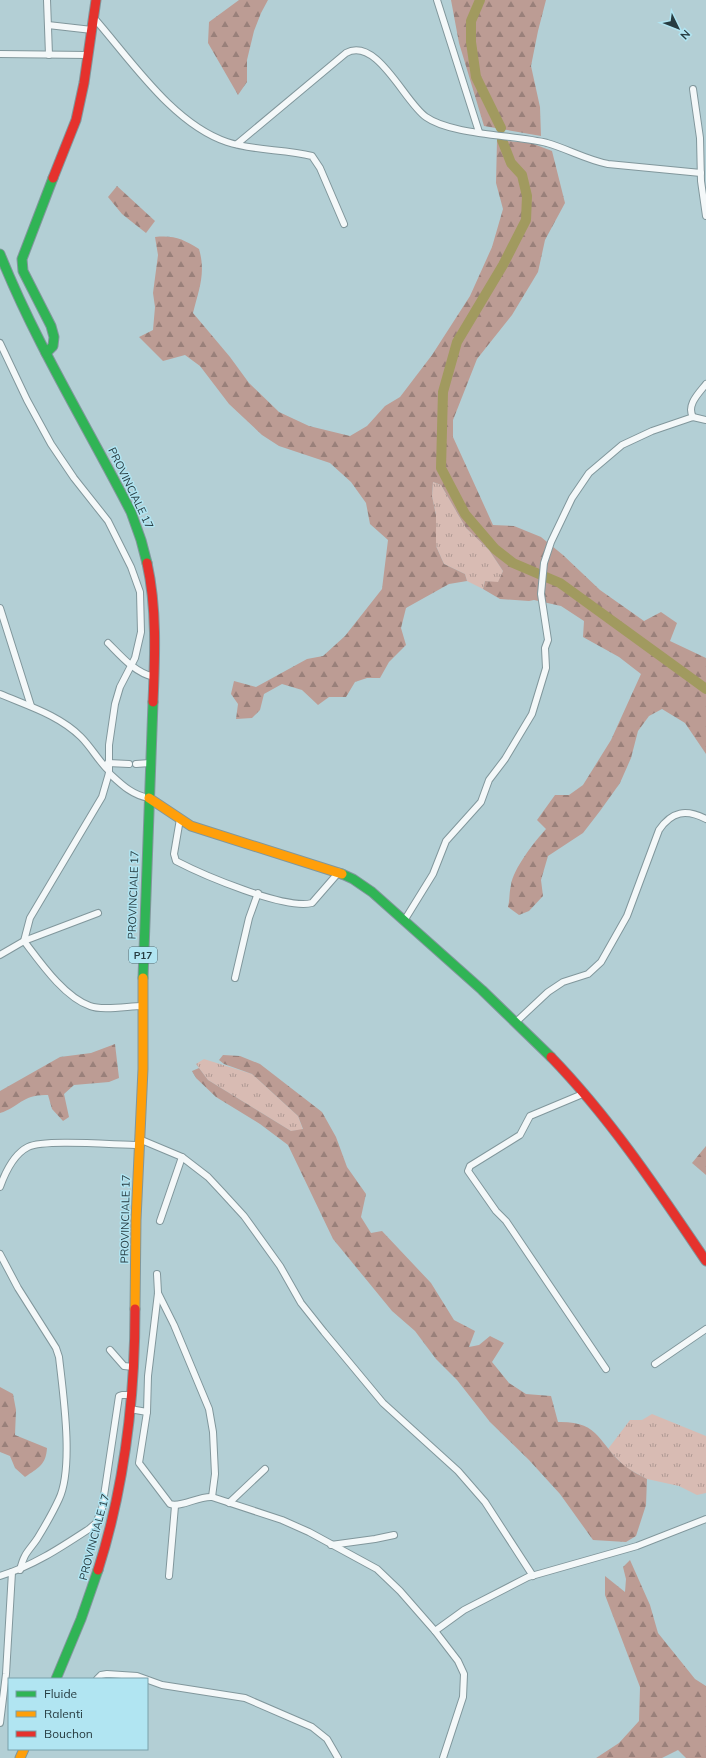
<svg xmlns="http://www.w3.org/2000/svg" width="706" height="1758" viewBox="0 0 706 1758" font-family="Mulish,sans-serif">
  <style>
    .grass { fill: url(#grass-tufts) }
    .forest { fill: url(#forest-firs) }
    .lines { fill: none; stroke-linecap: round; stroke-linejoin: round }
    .river { stroke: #a19a5f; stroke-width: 10 }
    .street-casing { stroke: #81979c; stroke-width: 8 }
    .fast-casing { stroke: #81979c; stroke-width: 11 }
    .slow-casing { stroke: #81979c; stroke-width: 11 }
    .jam-casing { stroke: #81979c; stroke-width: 11 }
    .street { stroke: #f4f8f9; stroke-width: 6 }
    .fast { stroke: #30b455; stroke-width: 9 }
    .slow { stroke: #ff9f0a; stroke-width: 9 }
    .jam { stroke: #e5322d; stroke-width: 9 }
    .labels { text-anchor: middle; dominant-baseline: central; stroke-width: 3; stroke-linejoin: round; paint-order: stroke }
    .shield { fill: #b1e5f2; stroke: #506f76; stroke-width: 1 }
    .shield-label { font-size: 10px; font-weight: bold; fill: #273c41 }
    .street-label { font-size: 11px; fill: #273c41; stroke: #b1e5f2 }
  </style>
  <defs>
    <pattern id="grass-tufts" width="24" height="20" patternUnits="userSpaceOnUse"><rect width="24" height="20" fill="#d8bbb3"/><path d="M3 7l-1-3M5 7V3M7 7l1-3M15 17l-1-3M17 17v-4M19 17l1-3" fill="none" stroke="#af9993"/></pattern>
    <pattern id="forest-firs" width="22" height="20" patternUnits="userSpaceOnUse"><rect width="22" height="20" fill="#bc9c94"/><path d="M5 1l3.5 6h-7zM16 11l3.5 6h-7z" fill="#99807a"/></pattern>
  </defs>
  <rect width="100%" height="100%" fill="#b3cfd5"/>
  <g class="grass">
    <path d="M 433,482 L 441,485 L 466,528 L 489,550 L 503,571 L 498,583 L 485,581 L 483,589 L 467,581 L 465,574 L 444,564 L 436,546 L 436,515 L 432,496 Z"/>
    <path d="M 204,1059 L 252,1074 L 298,1116 L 303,1130 L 291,1131 L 208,1080 L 196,1064 Z"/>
    <path d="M 652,1414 L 706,1436 L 706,1493 L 697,1495 L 679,1486 L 647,1479 L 625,1467 L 608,1449 L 630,1420 L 642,1420 Z"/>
  </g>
  <g class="forest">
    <path d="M 239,0 L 268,0 L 261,13 L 254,31 L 247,60 L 247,82 L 238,95 L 208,43 L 209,22 Z"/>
    <path d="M 451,0 L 546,0 L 538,31 L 531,66 L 540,107 L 541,136 L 484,126 L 459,43 Z"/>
    <path d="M 497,140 L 531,143 L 552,151 L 565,203 L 545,240 L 538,272 L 512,315 L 477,359 L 453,420 L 453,437 L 493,525 L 514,526 L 541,537 L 563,555 L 600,590 L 644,621 L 661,612 L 677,623 L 670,641 L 706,658 L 706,754 L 685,723 L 662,709 L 649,716 L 638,731 L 631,758 L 620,783 L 600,811 L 583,833 L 548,856 L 541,880 L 543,896 L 529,911 L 519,915 L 508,907 C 510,899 509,893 511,885 C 513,869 535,841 546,829 L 537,820 L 555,795 L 569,795 L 583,785 L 611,740 L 641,674 L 619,657 L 583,637 L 584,621 L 561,606 L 534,600 L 529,601 L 500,599 L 483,589 L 485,581 L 498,582 L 503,571 L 489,550 L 466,528 L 441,485 L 433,482 L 432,496 L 436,515 L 436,546 L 444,564 L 465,574 L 467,581 L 449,584 L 406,608 L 401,628 L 406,645 L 389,662 L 380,678 L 367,678 L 355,682 L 346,697 L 329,697 L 318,705 L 302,690 L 282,684 L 264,694 L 260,710 L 252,718 L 236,719 L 238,704 L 231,694 L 234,681 L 256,687 L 307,659 L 323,656 L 345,636 L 382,589 L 388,540 L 370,524 L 366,503 L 351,482 L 330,463 L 279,446 L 262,435 L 229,404 L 200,366 L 185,355 L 163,361 L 139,337 L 153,330 L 155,307 L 153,293 L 158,255 L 155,237 C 174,235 183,239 199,249 C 206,273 199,289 193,313 L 230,357 L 249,383 L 279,412 L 309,426 L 350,436 L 367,426 L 385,406 L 400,397 L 432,355 L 470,296 L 492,247 L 503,209 L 496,183 Z"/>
    <path d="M 117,186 L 155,221 L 146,233 L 122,214 L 108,197 Z"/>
    <path d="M 115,1044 L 119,1078 L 109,1082 L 74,1085 L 64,1094 L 69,1117 L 63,1121 L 52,1109 L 48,1095 C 22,1094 20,1107 0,1113 L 0,1091 L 60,1057 L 91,1053 Z"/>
    <path d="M 223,1055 L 240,1056 L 260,1064 L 322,1112 L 336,1137 L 347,1167 L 366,1194 L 361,1217 L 371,1233 L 382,1231 L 431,1283 L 454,1320 L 475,1331 L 469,1347 L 479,1345 L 490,1336 L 504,1343 L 492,1362 L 509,1383 L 526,1394 L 551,1396 L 558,1422 C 601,1421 598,1444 625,1466 C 631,1471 640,1475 647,1479 L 646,1505 L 636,1536 L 626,1542 L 593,1540 L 560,1494 L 529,1460 L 490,1422 L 457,1380 L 436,1359 L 415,1331 L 392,1311 L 333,1239 L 288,1145 L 260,1124 L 216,1097 L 196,1078 L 192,1071 L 199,1068 L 208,1080 L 291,1131 L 303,1129 L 298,1116 L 252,1074 L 224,1064 L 219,1060 Z"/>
    <path d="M 706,1146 L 706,1175 L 692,1163 Z"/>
    <path d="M 0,1387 L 13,1394 L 16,1410 L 15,1435 L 47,1448 C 46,1465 38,1468 25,1477 L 15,1468 L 10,1456 L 0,1452 Z"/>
    <path d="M 630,1560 L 650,1605 L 658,1633 L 695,1679 L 706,1686 L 706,1758 L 686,1758 L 678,1750 L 662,1758 L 596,1758 L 619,1743 L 639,1721 L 640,1687 L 605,1595 L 605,1576 L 625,1592 L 626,1579 L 623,1567 Z"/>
  </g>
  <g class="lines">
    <g class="river">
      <path d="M 480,0 L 471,21 L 471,42 L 476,77 L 501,128"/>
      <path d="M 502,140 L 511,163 L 522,175 L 527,196 L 526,220 L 503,265 L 457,342 L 443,392 L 441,468 L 465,514 L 495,549 L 513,563 L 560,583 L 706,689"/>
    </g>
    <defs>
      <g id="street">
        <path d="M 47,0 L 49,55"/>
        <path d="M 437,0 L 479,132"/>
        <path d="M 94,18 C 131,60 173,124 227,142 C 254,151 284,149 312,156 L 320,168 L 344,224"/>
        <path d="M 48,25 L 92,30"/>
        <path d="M 0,54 L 88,55"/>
        <path d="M 693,89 L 700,138 L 701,181 L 706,216"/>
        <path d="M 237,144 L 346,53 C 377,36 405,103 426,117 C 451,135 515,135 547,143 C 568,149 587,160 608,164 L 701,173"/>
        <path d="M 0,343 L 27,400 L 51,444 L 74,478 L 108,521 L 131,567 L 140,592 L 141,632 L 135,658 L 120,687 L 115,704 L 109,745 L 109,773 L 102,797 L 30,918 L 24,941 C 40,962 64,997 90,1006 C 102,1011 129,1006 142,1006"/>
        <path d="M 693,417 C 686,405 699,393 706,384"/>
        <path d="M 0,608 L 31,706"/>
        <path d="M 108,643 C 121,656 135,673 154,677"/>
        <path d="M 0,694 C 28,706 59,715 81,737 C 91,747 98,760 108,770"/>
        <path d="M 108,763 L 129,764"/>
        <path d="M 136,764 L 150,763"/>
        <path d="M 109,773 C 122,785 132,795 149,798"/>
        <path d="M 180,819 L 174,854 L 176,861 C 203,875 285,910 312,903 L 339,872"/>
        <path d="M 404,921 L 433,874 L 446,841 L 481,802 L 489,780 L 505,759 L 532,714 L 546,668 L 545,648 L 548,640 L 541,594 L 544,563 L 551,542 L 572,498 L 589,473 L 622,445 L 652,431 L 693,417 L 706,420"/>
        <path d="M 0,955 L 24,941 L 98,913"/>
        <path d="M 235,978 L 249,918 L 258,893"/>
        <path d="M 516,1022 L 548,992 L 563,982 L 588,974 L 601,962 L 627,916 L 659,830 C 672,811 686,809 706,819"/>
        <path d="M 585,1093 L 530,1116 L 520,1135 L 470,1166 L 468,1171 L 496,1211 L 506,1221 L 606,1369"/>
        <path d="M 139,1139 L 182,1157 L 208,1177 L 222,1192 L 244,1216 L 280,1266 L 301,1303 L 324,1332 L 383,1403 L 458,1471 L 485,1502 L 533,1576"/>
        <path d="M 0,1187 C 5,1173 14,1154 28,1147 C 45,1139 116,1145 139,1145"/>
        <path d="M 160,1221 L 182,1157"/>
        <path d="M 0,1254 L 18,1288 L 56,1348 L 59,1357 C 63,1393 74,1467 59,1499 C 53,1512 45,1526 37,1539 C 28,1552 24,1553 20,1570"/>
        <path d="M 158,1293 L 174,1325 L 209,1409 L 213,1432 L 215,1474 L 212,1497"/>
        <path d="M 110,1350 L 124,1366 L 133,1367"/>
        <path d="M 655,1364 L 706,1329"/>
        <path d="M 130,1409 L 147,1412 L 139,1463 L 170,1504 C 181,1508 198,1496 212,1497 L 282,1520 L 309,1532 L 377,1569 L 400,1591 L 435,1631 L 458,1661 L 464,1674 L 463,1697 L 443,1758"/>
        <path d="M 147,1412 L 148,1376 L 158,1293 L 157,1274"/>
        <path d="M 229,1503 L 265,1469"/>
        <path d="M 331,1545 L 375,1539 L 394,1535"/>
        <path d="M 0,1576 C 33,1566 60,1548 89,1529 L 96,1523 L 102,1509 L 119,1396 L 122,1395 L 132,1395"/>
        <path d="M 169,1576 L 175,1506"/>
        <path d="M 435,1631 L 464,1610 L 528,1577 L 637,1546 L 706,1519"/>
        <path d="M 97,1679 L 101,1675 L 107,1674 L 137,1676 L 162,1685 L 245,1698 L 312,1727 L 327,1739 L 338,1758"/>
        <path d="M 0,1723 L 6,1674 L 12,1572"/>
      </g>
      <g id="fast">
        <path d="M 0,254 C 36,344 87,426 131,512 L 141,540 L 147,563"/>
        <path d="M 46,353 L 53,346 L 54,337 L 51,326 L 23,271 L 22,259 L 53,178"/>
        <path d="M 342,874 L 353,879 L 372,892 L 482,990 L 551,1057"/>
        <path d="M 143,978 L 153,702"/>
        <path d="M 56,1679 L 81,1619 L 98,1570"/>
      </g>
      <g id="slow">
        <path d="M 149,798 L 191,826 L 342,874"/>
        <path d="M 135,1309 L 136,1220 L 143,1069 L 143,978"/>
        <path d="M 20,1758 L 24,1749"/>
      </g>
      <g id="jam">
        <path d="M 53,178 L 76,120 L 84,83 L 96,0"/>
        <path d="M 147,563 C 157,608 155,656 153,702"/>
        <path d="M 551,1057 C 611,1119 658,1190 706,1261"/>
        <path d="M 98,1570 C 125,1485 135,1398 135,1309"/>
      </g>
    </defs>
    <use href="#street" class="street-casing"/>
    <use href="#fast" class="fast-casing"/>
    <use href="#slow" class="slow-casing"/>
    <use href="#jam" class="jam-casing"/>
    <use href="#street" class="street"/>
    <use href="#fast" class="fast"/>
    <use href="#slow" class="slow"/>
    <use href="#jam" class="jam"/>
  </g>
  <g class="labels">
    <rect class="shield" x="129" y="947" width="28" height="16" rx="3"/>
    <g class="shield-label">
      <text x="143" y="955">P17</text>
    </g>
    <g class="street-label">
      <text transform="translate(131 488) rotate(64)">PROVINCIALE 17</text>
      <text transform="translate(133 895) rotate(-88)">PROVINCIALE 17</text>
      <text transform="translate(125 1219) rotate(-89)">PROVINCIALE 17</text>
      <text transform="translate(94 1537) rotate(-75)">PROVINCIALE 17</text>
    </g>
  </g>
  <rect x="8" y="1678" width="140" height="72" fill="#b1e5f2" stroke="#7aa1ab"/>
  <rect x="16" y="1691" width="20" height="6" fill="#30b455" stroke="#7aa1ab"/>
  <text x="44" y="1698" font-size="12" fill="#273c41">Fluide</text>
  <rect x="16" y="1711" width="20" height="6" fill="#ff9f0a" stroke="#7aa1ab"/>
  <text x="44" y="1718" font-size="12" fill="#273c41">Ralenti</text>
  <rect x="16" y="1731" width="20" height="6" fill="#e5322d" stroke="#7aa1ab"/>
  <text x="44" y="1738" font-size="12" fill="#273c41">Bouchon</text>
  <g transform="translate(678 28) rotate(133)" stroke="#b1e5f2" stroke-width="3" paint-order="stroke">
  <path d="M0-3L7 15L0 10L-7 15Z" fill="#273c41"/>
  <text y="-6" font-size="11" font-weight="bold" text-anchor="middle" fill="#273c41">N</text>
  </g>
</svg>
